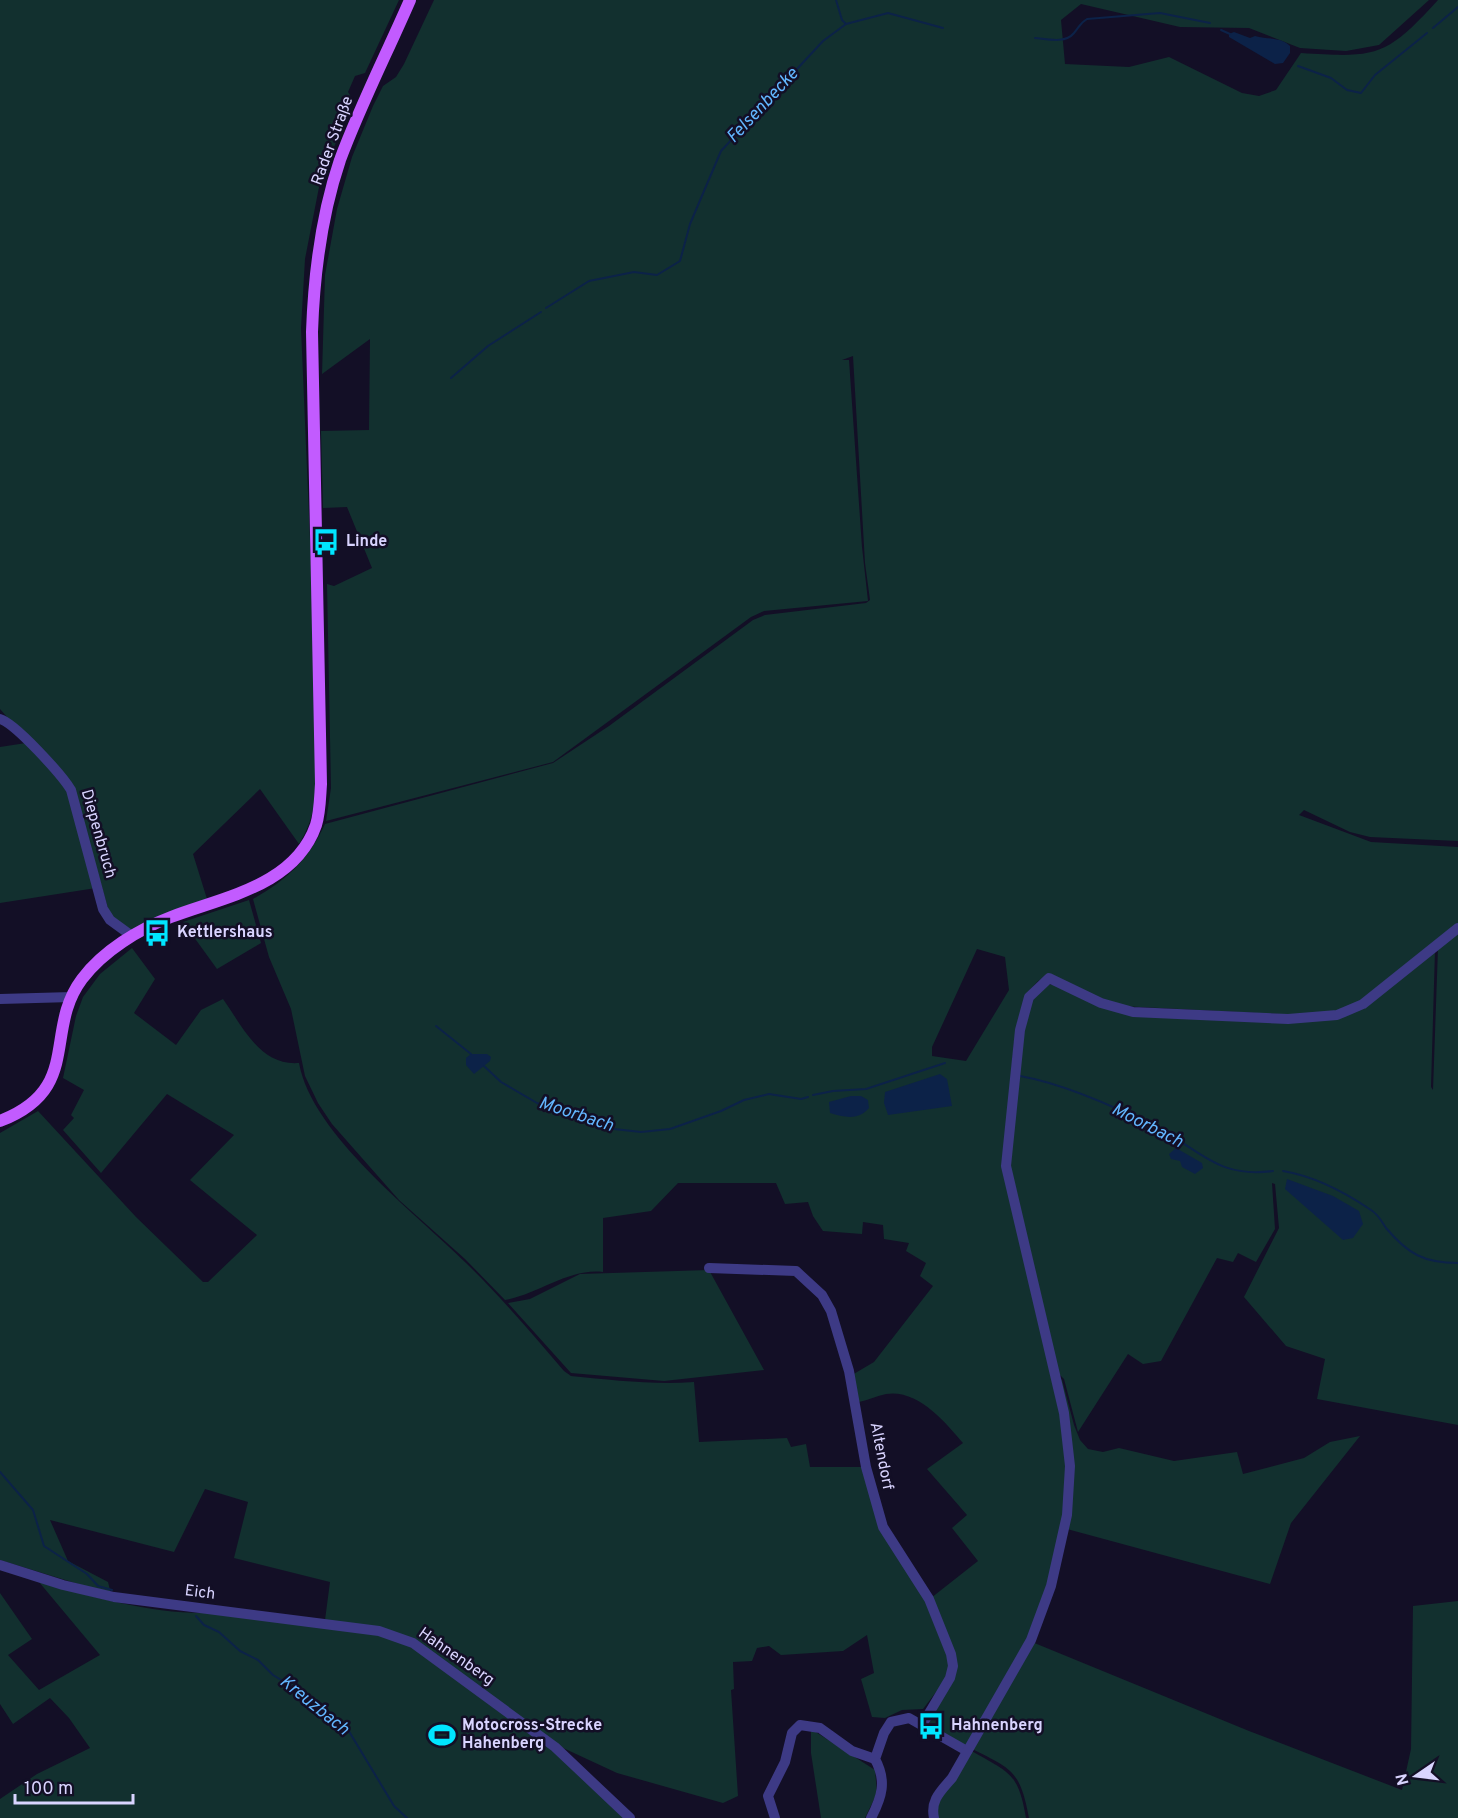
<svg xmlns="http://www.w3.org/2000/svg" width="1458" height="1818" viewBox="0 0 1458 1818" font-family="Overpass,sans-serif">
  <style>
    .green { fill: #12302f; fill-rule: evenodd }
    .water { fill: #0c2248 }
    .lines { fill: none; stroke-linecap: round; stroke-linejoin: round }
    .stream { stroke: #0c2248; stroke-width: 2 }
    .minor { stroke: #3d3a85; stroke-width: 10 }
    .major { stroke: #c25bff; stroke-width: 12 }
    .labels { text-anchor: middle; dominant-baseline: central; stroke-width: 5; stroke-linejoin: round; paint-order: stroke }
    .street-label { font-size: 16px; fill: #d9d4ff; stroke: #130f26 }
    .poi-label { font-size: 16px; font-weight: bold; fill: #d9d4ff; stroke: #130f26; text-anchor: start }
    .water-label { font-size: 18px; font-style: italic; fill: #62b6ff; stroke: #130f26 }
  </style>
  <rect width="100%" height="100%" fill="#130f26"/>
  <g class="green">
    <path d="M 0,0 L 399,0 L 365,73 L 355,76 L 348,92 L 353,100 L 320,182 L 305,259 L 301,328 L 318,728 C 318,768 321,810 299,844 L 260,789 L 193,854 L 207,899 L 131,934 L 111,919 L 76,796 L 0,709 Z"/>
    <path d="M 434,0 L 1429,0 L 1379,45 L 1346,51 L 1300,48 L 1249,28 L 1180,27 L 1081,4 L 1061,20 L 1065,64 L 1129,67 L 1169,57 L 1242,93 L 1259,96 L 1276,90 L 1301,53 C 1377,58 1386,57 1438,0 L 1458,0 L 1458,841 L 1370,837 L 1350,832 L 1304,810 L 1299,815 L 1371,842 L 1458,847 L 1458,926 L 1352,1008 L 1318,1016 L 1120,1006 L 1047,976 L 1038,981 L 1026,994 L 1014,1042 L 1003,1165 L 1051,1365 L 1069,1466 L 1064,1516 L 1041,1613 L 967,1749 L 924,1724 L 953,1674 L 931,1598 L 978,1561 L 952,1528 L 967,1515 L 927,1469 L 963,1443 C 945,1422 918,1389 886,1394 C 877,1396 868,1400 859,1402 L 852,1375 L 874,1362 L 933,1286 L 920,1276 L 926,1263 L 906,1251 L 909,1243 L 884,1239 L 883,1225 L 863,1222 L 862,1234 L 823,1231 L 813,1216 L 808,1202 L 785,1204 L 776,1183 L 678,1183 L 651,1211 L 603,1218 L 603,1272 C 569,1268 539,1294 505,1300 L 465,1259 L 399,1200 L 332,1124 L 318,1103 L 305,1076 L 291,1009 L 269,957 L 253,899 C 287,880 309,859 325,824 L 553,763 L 609,726 L 753,620 L 765,615 L 866,603 L 870,600 L 865,563 L 853,356 L 842,360 L 849,360 L 862,547 L 868,601 L 764,611 L 751,617 L 553,762 L 326,821 L 331,788 L 327,584 L 334,586 L 372,568 L 347,507 L 323,508 L 321,431 L 369,430 L 370,339 L 322,374 L 325,275 L 337,209 L 352,157 L 373,106 L 383,86 L 396,77 L 404,64 ZM 977,949 L 1005,957 L 1009,990 L 966,1061 L 932,1056 L 932,1047 Z"/>
    <path d="M 26,743 L 65,785 L 96,888 L 0,903 L 0,747 Z"/>
    <path d="M 249,900 L 261,943 L 217,969 L 183,922 Z"/>
    <path d="M 1458,931 L 1458,1425 L 1317,1399 L 1325,1359 L 1286,1346 L 1244,1297 L 1279,1228 L 1275,1184 L 1272,1183 L 1275,1229 L 1256,1262 L 1238,1253 L 1233,1262 L 1217,1258 L 1161,1361 L 1143,1364 L 1128,1354 L 1078,1432 L 1064,1379 L 1059,1374 L 1008,1164 L 1026,1016 L 1034,996 L 1048,984 L 1058,986 L 1109,1009 L 1341,1016 L 1435,950 L 1431,1087 L 1433,1090 L 1438,948 Z"/>
    <path d="M 132,948 L 155,979 L 134,1013 L 176,1045 L 201,1010 L 223,999 C 243,1027 260,1066 299,1063 C 312,1135 416,1213 466,1263 C 501,1297 532,1334 564,1371 L 571,1376 C 612,1380 653,1385 694,1382 L 699,1442 L 787,1438 L 791,1447 L 806,1444 L 810,1467 L 864,1467 L 872,1498 L 928,1601 L 951,1662 L 946,1679 L 923,1709 L 902,1710 L 885,1718 L 872,1717 L 861,1679 L 874,1673 L 867,1635 L 843,1651 L 781,1655 L 769,1646 L 757,1648 L 752,1661 L 733,1662 L 734,1689 L 731,1690 L 738,1796 L 723,1803 L 617,1773 L 561,1747 L 414,1640 L 325,1620 L 330,1582 L 234,1558 L 248,1502 L 205,1489 L 174,1552 L 50,1520 L 68,1561 L 108,1582 L 111,1594 L 0,1560 L 0,1133 L 38,1111 L 136,1217 L 203,1282 L 208,1282 L 257,1235 L 190,1180 L 234,1135 L 167,1094 L 101,1173 L 63,1130 L 74,1118 L 71,1115 L 84,1090 L 63,1078 L 76,1016 L 83,997 L 100,974 Z"/>
    <path d="M 709,1270 L 764,1370 L 664,1381 L 571,1373 L 508,1303 L 530,1299 L 580,1274 Z"/>
    <path d="M 1057,1375 L 1062,1380 L 1074,1425 L 1080,1440 L 1088,1449 L 1103,1452 L 1119,1448 L 1174,1461 L 1237,1452 L 1243,1474 L 1304,1458 L 1330,1442 L 1360,1436 L 1291,1523 L 1270,1584 L 1067,1529 L 1071,1466 Z"/>
    <path d="M 39,1582 C 94,1597 151,1614 208,1613 L 378,1634 L 411,1647 L 551,1749 L 624,1818 L 0,1818 L 0,1799 L 37,1774 L 90,1748 L 69,1718 L 50,1698 L 13,1724 L 0,1704 L 0,1593 L 32,1639 L 8,1655 L 39,1690 L 100,1655 Z"/>
    <path d="M 1458,1601 L 1458,1818 L 1029,1818 C 1020,1770 1012,1769 970,1748 L 1032,1642 L 1249,1731 L 1402,1790 L 1411,1749 L 1413,1606 Z"/>
    <path d="M 811,1729 L 875,1770 L 877,1793 L 865,1818 L 821,1818 L 811,1753 Z"/>
    <path d="M 970,1750 C 1009,1773 1018,1771 1026,1818 L 935,1818 L 933,1811 Z"/>
  </g>
  <g class="water">
    <path d="M 1234,32 L 1250,38 L 1255,36 C 1267,40 1280,36 1290,46 L 1290,53 L 1283,63 L 1275,64 L 1229,37 L 1229,34 Z"/>
    <path d="M 471,1054 L 487,1054 L 491,1057 L 490,1061 L 474,1074 L 466,1065 L 466,1058 Z"/>
    <path d="M 940,1074 L 947,1079 L 952,1106 L 888,1115 L 884,1103 L 885,1092 Z"/>
    <path d="M 851,1096 L 861,1096 L 868,1100 L 869,1108 C 858,1121 844,1117 830,1113 L 829,1102 Z"/>
    <path d="M 1176,1148 L 1202,1163 L 1203,1168 L 1195,1174 L 1182,1167 L 1180,1161 L 1171,1159 L 1169,1154 Z"/>
    <path d="M 1287,1179 L 1333,1196 L 1359,1211 L 1363,1224 L 1353,1238 L 1343,1240 L 1285,1189 Z"/>
  </g>
  <g class="lines">
    <g class="stream">
      <path d="M 836,0 L 842,20 L 846,24"/>
      <path d="M 1433,28 L 1458,7"/>
      <path d="M 1221,30 L 1230,34"/>
      <path d="M 1035,38 C 1047,39 1065,44 1074,33 C 1079,27 1080,23 1087,19 L 1160,13 L 1210,23"/>
      <path d="M 1298,66 L 1331,78 L 1347,90 L 1361,93 L 1375,75 L 1427,33"/>
      <path d="M 546,308 L 589,281 L 634,272 L 657,275 L 680,261 L 690,224 L 721,151 L 823,41 L 846,24 L 888,13 L 943,28"/>
      <path d="M 451,378 L 488,346 L 541,312"/>
      <path d="M 436,1026 L 471,1054"/>
      <path d="M 484,1066 L 501,1082 L 537,1103 L 614,1129 L 641,1132 L 670,1129 L 721,1111 L 744,1100 L 769,1094 L 801,1099 L 808,1097"/>
      <path d="M 1020,1076 C 1065,1084 1120,1109 1161,1130 C 1204,1153 1219,1178 1273,1171"/>
      <path d="M 813,1095 L 833,1091 L 866,1089 L 945,1063"/>
      <path d="M 1283,1171 C 1313,1176 1346,1193 1371,1210 C 1378,1214 1382,1222 1386,1228 C 1408,1254 1424,1263 1458,1263"/>
      <path d="M 0,1472 L 33,1510 L 44,1546 L 87,1574 L 98,1586 L 112,1590"/>
      <path d="M 196,1616 L 204,1625 L 219,1632 L 240,1651 L 258,1660 L 273,1675 L 301,1692 L 318,1708 L 347,1728 L 394,1806 L 407,1818"/>
    </g>
    <g class="minor">
      <path d="M 0,719 C 15,723 62,775 71,790 L 103,909 L 110,920 L 132,936"/>
      <path d="M 0,999 L 72,997"/>
      <path d="M 709,1268 L 796,1271 L 822,1295 L 831,1311 L 849,1371 L 866,1467 L 883,1527 L 929,1599 L 951,1654 L 953,1666 L 950,1678 L 922,1725"/>
      <path d="M 0,1565 L 63,1585 L 114,1597 L 379,1631 L 413,1643 L 555,1747 L 630,1818"/>
      <path d="M 775,1818 L 768,1796 L 785,1762 L 792,1733 L 800,1725 L 820,1728 L 852,1751 L 875,1759"/>
      <path d="M 871,1818 C 882,1797 887,1781 875,1759 L 884,1733 L 891,1722 L 909,1718 L 967,1751"/>
      <path d="M 934,1818 C 930,1800 941,1791 952,1778 L 1031,1640 L 1051,1586 L 1067,1515 L 1070,1466 L 1064,1413 L 1006,1166 L 1020,1030 L 1029,997 L 1049,978 L 1101,1003 L 1133,1012 L 1288,1019 L 1337,1015 L 1363,1004 L 1458,928"/>
    </g>
    <path class="major" d="M 0,1121 C 83,1089 43,1031 82,979 C 103,951 139,929 171,917 C 223,897 295,886 316,825 C 320,812 320,798 321,784 L 312,332 C 314,274 321,216 340,160 C 360,106 387,53 410,0"/>
  </g>
  <defs>
    <symbol id="bus-bare" viewBox="-9 -9 18 18"><path d="M-5-6H5V4H4V6H2V4H-2V6H-4V4H-5ZM-3.5-4V0h7V-4ZM-3.5 1.2v1.5H-2V1.2ZM2 1.2v1.5H3.5V1.2Z" fill="#00e5ff" stroke="#130f26" stroke-width="2.5" paint-order="stroke"/></symbol>
    <symbol id="stadium-bare" viewBox="-9 -9 18 18"><path d="M0-5a6.5 5 0 1 0 0 10a6.5 5 0 1 0 0-10ZM-3.5-1.8h7v3.6h-7Z" fill="#00e5ff" stroke="#130f26" stroke-width="2.5" paint-order="stroke"/></symbol>
  </defs>
  <g fill-rule="evenodd">
    <use href="#bus-bare" x="307" y="523" width="38" height="38"/>
    <use href="#bus-bare" x="138" y="914" width="38" height="38"/>
    <use href="#bus-bare" x="912" y="1707" width="38" height="38"/>
    <use href="#stadium-bare" x="423" y="1716" width="38" height="38"/>
  </g>
  <g class="labels">
    <g class="street-label">
      <text transform="translate(333 141) rotate(-70)">Rader Straße</text>
      <text transform="translate(98 834) rotate(74)">Diepenbruch</text>
      <text transform="translate(881 1456) rotate(79)">Altendorf</text>
      <text transform="translate(200 1593) rotate(7)">Eich</text>
      <text transform="translate(456 1657) rotate(35)">Hahnenberg</text>
    </g>
    <g class="poi-label">
      <text x="346" y="542">Linde</text>
      <text x="177" y="933">Kettlershaus</text>
      <text x="462" y="1726">Motocross-Strecke<tspan x="462" dy="18">Hahenberg</tspan></text>
      <text x="951" y="1726">Hahnenberg</text>
    </g>
    <g class="water-label">
      <text transform="translate(763 106) rotate(-47)">Felsenbecke</text>
      <text transform="translate(576 1115) rotate(18)">Moorbach</text>
      <text transform="translate(1147 1126) rotate(27)">Moorbach</text>
      <text transform="translate(314 1706) rotate(39)">Kreuzbach</text>
    </g>
  </g>
  <g transform="translate(1416 1776) rotate(256)" stroke="#130f26" stroke-width="4.5" paint-order="stroke">
  <path d="M0-4.5L10 22L0 15L-10 22Z" fill="#d9d4ff"/>
  <text y="-9" font-size="16" font-weight="bold" text-anchor="middle" fill="#d9d4ff">N</text>
  </g>
  <path d="M15 1794v9h118v-9" fill="none" stroke="#d9d4ff" stroke-width="3"/>
  <text x="24" y="1794" font-size="18" fill="#d9d4ff" stroke="#130f26" stroke-width="4.5" paint-order="stroke">100 m</text>
</svg>
